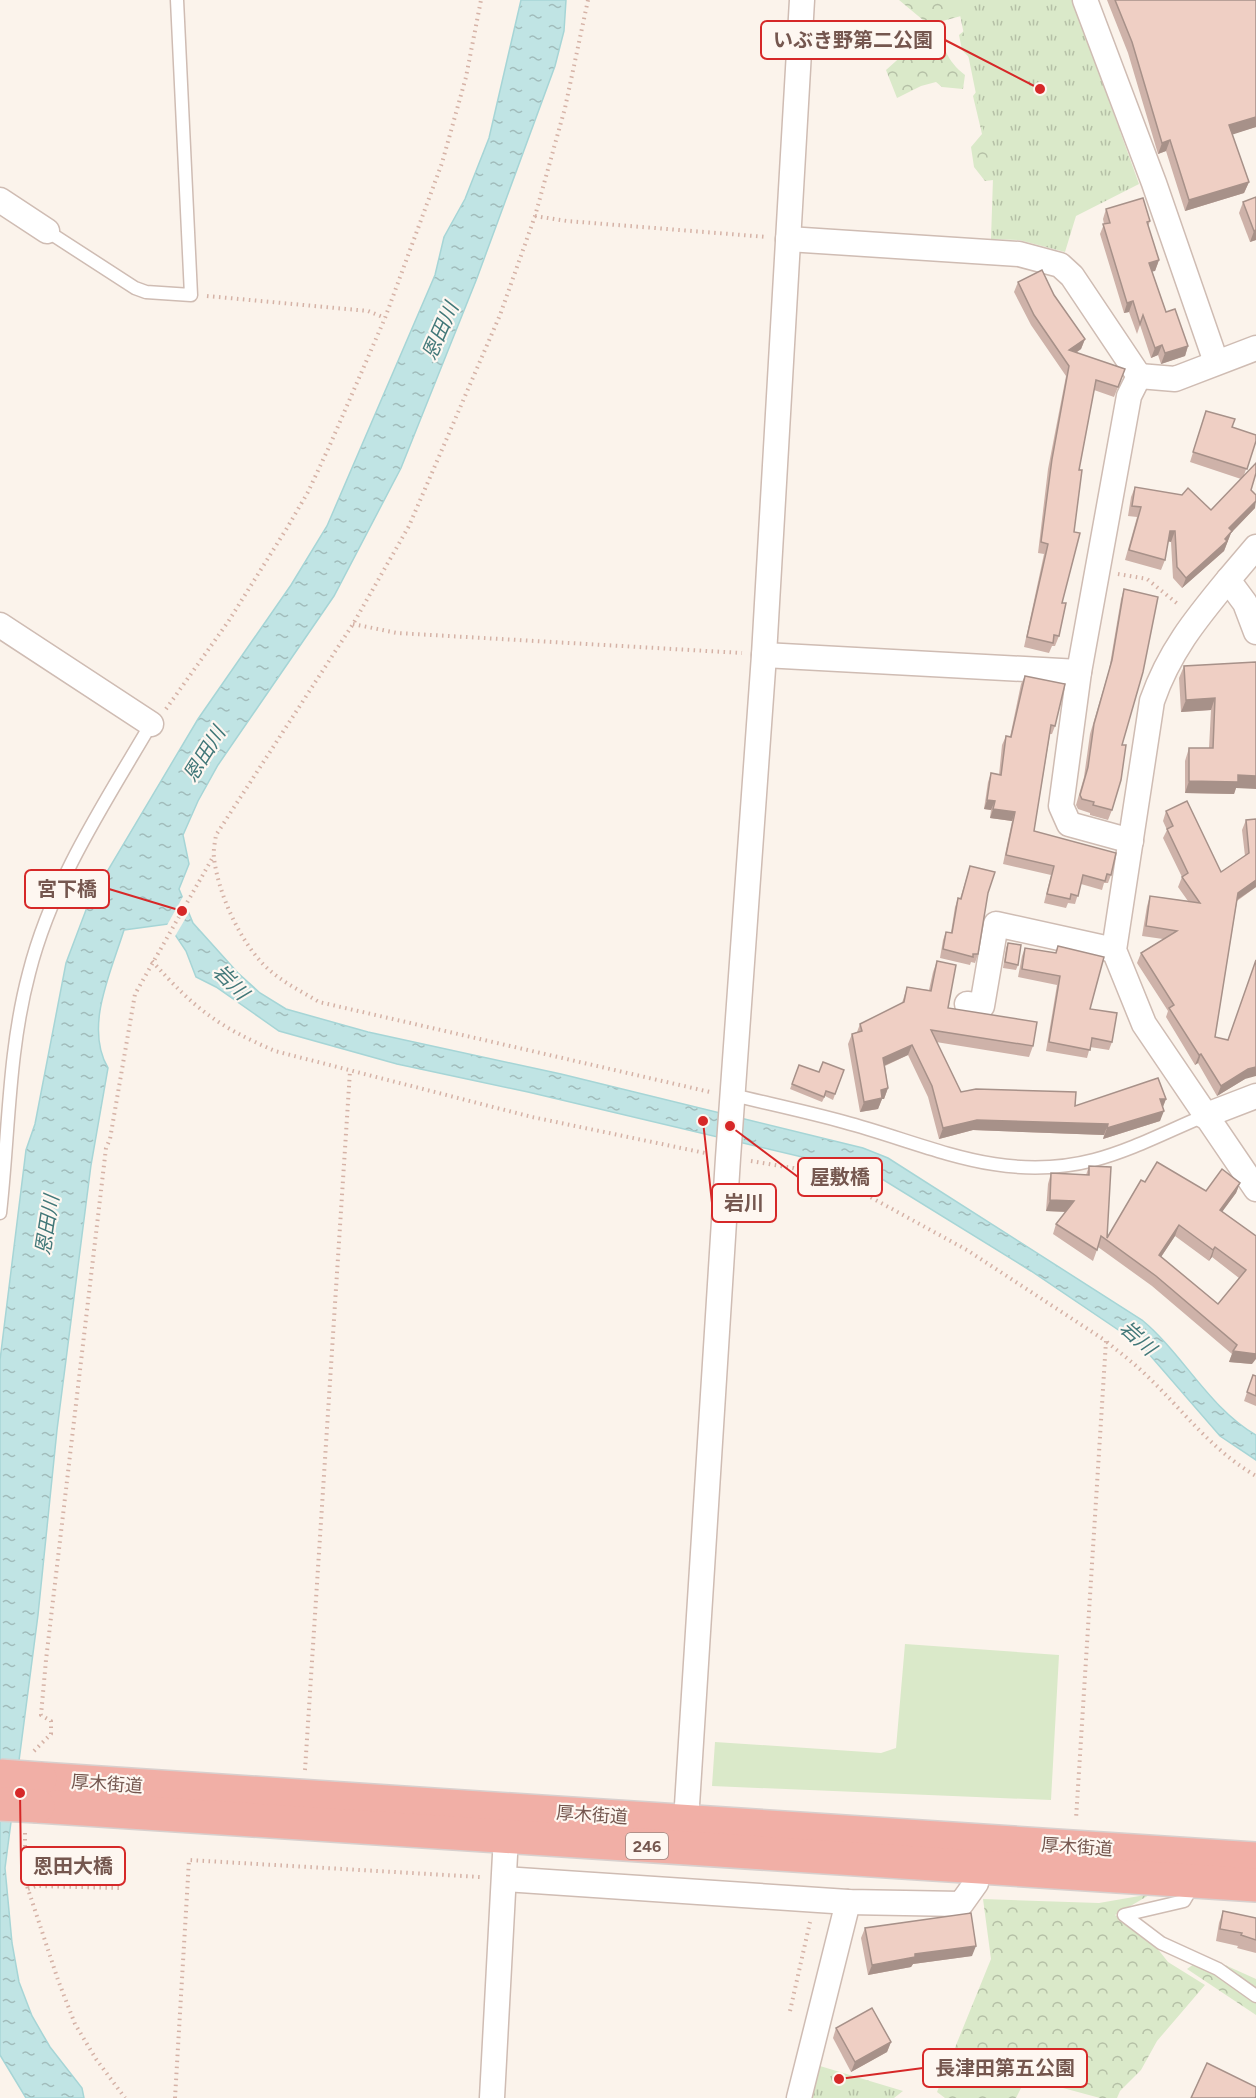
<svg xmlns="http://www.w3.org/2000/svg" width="1256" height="2098" viewBox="0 0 1256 2098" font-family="Figtree,'Noto Sans JP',sans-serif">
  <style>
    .green { fill: #dae9c9 }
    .forest { fill: url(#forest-crowns) }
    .park { fill: url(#park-tufts) }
    .water { fill: url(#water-ripples); stroke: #a6d5d6; stroke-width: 1.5 }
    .pier { fill: #fbf3eb }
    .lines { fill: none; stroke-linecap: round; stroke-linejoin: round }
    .lane-casing { stroke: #cfbcb3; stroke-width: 15 }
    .street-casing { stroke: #cfbcb3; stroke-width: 27 }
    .highway-casing { stroke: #d8d0ce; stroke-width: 36 }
    .path { stroke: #d5b2a6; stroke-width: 4; stroke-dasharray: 1.5 4.5; stroke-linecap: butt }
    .lane { stroke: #fff; stroke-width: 12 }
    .street { stroke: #fff; stroke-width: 24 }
    .highway { stroke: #f1afa6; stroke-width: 33 }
    .highway-bridge-casing { stroke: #d8d0ce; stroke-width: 36; stroke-linecap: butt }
    .highway-bridge { stroke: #f1afa6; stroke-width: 33 }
    .wall { fill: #ceb2a9; fill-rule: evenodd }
    .shaded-wall { fill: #a79189 }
    .building { fill: #efcfc4; stroke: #a79189; stroke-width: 1.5; fill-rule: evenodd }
    .labels { text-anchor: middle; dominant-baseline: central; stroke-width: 4.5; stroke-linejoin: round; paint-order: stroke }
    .shield { fill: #fef7f1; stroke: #9e8780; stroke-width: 1.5 }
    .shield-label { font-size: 16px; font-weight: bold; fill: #75574f }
    .street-label { font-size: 18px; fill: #75574f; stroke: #fef7f1 }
    .water-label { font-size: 20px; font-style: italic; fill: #427879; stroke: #fef7f1 }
    .leader { fill: none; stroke: #d62828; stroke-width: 2 }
    .callout-dot { fill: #d62828; stroke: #fef7f1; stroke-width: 2 }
    .callout { fill: #fef7f1; stroke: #d62828; stroke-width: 2 }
    .callout-label { font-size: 20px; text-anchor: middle; font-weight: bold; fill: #75574f }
  </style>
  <defs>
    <pattern id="forest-crowns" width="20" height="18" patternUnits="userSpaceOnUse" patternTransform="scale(1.5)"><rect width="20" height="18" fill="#dae9c9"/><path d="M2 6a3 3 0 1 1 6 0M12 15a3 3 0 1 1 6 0" fill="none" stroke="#b5c0a6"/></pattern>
    <pattern id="park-tufts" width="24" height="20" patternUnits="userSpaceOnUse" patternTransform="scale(1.5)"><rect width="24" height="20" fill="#dae9c9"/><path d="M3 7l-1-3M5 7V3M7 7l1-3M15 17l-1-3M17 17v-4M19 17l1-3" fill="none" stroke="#b5c0a6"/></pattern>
    <pattern id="water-ripples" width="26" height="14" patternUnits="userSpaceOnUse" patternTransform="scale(1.5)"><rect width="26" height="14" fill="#c0e4e4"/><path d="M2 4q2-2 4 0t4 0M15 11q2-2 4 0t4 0" fill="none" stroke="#a1bcbb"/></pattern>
  </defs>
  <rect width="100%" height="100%" fill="#fbf3eb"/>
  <path class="green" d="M 905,1644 L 1059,1655 L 1051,1800 L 712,1786 L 715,1742 L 881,1753 L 896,1748 Z"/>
  <g class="forest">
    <path d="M 899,0 L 973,0 L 976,10 L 1017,32 L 1011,43 L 988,36 C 996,57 1010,61 1016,83 L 1010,91 C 1022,108 1035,117 1040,136 L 1067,151 L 1070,165 L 1041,186 L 1027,205 L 1013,200 L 1011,174 L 1005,166 L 1002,179 L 985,181 L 974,167 L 971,147 L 982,134 L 973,96 L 988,77 L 962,50 L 959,35 L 976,21 L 972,13 L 939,22 C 941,45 947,61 965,75 L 963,89 L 942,87 L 936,82 L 921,86 L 897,98 L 886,70 L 905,53 L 878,37 L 916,31 L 929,25 Z"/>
    <path d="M 1151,1894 L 1115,1915 L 1153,1943 L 1168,1962 L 1205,1985 L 1157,2041 L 1141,2070 L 1120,2091 L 1117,2098 L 1100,2098 L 1026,2078 L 1016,2098 L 945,2098 L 937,2092 L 991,1959 L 983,1899 L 1099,1903 Z"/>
    <path d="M 1205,1956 L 1256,1979 L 1256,2015 L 1187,1969 Z"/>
  </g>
  <g class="park">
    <path d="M 957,0 L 1073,0 L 1139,184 L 1076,216 L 1065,252 L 1019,240 L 991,239 L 993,178 Z"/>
    <path d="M 820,2066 L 903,2091 L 894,2098 L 812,2098 Z"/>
  </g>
  <path class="water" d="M 521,0 L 566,0 L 564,31 L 555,66 L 477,278 L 401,468 L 334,596 L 218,765 L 198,801 L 183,835 L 189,864 L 179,889 L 193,923 L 238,973 L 260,993 L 286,1009 L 368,1032 L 561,1074 L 863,1148 L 888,1158 L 1142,1320 C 1183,1354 1209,1408 1256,1435 L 1256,1460 L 1220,1436 L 1142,1346 L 1031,1271 L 874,1174 L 528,1092 L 397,1064 L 279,1031 L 216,987 L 196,977 L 186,951 L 168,924 L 124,930 C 111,972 84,1027 108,1068 L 91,1165 L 57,1430 L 38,1615 L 5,1868 L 12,1943 L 19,1982 L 32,2016 L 50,2047 L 82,2088 L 84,2098 L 26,2098 L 0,2055 L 0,1360 L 26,1150 L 35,1124 L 66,963 L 89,902 L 198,719 L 291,585 L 327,526 L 435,275 L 444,237 L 465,199 L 489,138 Z"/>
  <path class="pier" d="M 185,893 L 191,909 L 174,938 L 166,927 Z"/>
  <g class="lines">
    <defs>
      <g id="lane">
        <path d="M 47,231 L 135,288 L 146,292 L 191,295 L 177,0"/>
        <path d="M 733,1095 C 770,1104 808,1112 844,1122 C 930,1145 1002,1184 1094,1160 C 1132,1150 1168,1131 1204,1116"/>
        <path d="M 0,1213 C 9,1133 8,1052 29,973 C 52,882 104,804 151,724"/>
        <path d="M 1194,1884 L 1184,1901 L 1124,1915 L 1161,1943 L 1218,1969 L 1256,1996"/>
      </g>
      <g id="street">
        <path d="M 1085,0 L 1154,183 L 1216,362"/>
        <path d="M 0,200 L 47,231"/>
        <path d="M 788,239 L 1019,254 L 1060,265 L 1072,276 L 1139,376"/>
        <path d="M 1139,376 L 1175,379 L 1256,348"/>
        <path d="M 1256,547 L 1228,580 L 1245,603 L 1256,632"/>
        <path d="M 1228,580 C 1195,620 1169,652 1152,701 L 1114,950 L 1144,1024 L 1256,1189"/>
        <path d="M 0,625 L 151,724"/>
        <path d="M 764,655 L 1079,672"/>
        <path d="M 1131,841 L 1069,824 L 1061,806 L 1079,672 L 1129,396 L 1139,376"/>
        <path d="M 967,1004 L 982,1006 L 996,924 L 1114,950"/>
        <path d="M 1204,1116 L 1256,1096"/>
        <path d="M 686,1821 L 728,1158 L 764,655 L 802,0"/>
        <path d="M 505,1879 L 848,1902 L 961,1904 L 976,1883 L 979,1867"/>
        <path d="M 492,2098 L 506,1836"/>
        <path d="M 799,2098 L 848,1902"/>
      </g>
      <g id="highway">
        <path d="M 40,1779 L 1256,1859"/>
        <path d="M 38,1806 L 1256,1885"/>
      </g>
    </defs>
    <use href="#lane" class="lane-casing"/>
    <use href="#street" class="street-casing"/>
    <use href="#highway" class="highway-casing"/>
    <g class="path">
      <path d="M 588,0 L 565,108 L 535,216 L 500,315 L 409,526 L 353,624 L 216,835 C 215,842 213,851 214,858 C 218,892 238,937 262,963 C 278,980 299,990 319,1002 L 710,1092"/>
      <path d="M 535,216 L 567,221 L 767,237"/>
      <path d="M 207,296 L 368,311 L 385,318"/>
      <path d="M 1118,574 L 1147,579 L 1179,605"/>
      <path d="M 353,624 L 397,633 L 742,653"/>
      <path d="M 166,709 L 228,622 L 287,528 L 308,492 L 329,447 L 385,318 L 442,163 L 466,77 L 481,0"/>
      <path d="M 152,961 C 194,1008 217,1026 275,1051 L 532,1117 L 705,1153"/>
      <path d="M 751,1161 L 793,1168 L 850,1186 L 967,1250 L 1106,1341 L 1076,1819"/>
      <path d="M 1107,1342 C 1120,1353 1134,1363 1146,1375 C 1184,1411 1210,1449 1256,1476"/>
      <path d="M 34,1751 L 51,1734 L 51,1721 L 41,1715 L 46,1660 L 106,1148 L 110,1139 L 135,994 L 213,857"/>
      <path d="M 305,1770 L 350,1071"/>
      <path d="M 25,1833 L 25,1880 L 58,1980 L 75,2024 L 96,2059 L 125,2098"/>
      <path d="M 28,1889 L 36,1886 L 120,1888"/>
      <path d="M 790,2011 L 810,1922"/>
      <path d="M 175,2098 L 189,1860 L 480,1877"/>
    </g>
    <use href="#lane" class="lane"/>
    <use href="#street" class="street"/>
    <use href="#highway" class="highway"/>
    <defs>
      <g id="highway-bridge">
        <path d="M 0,1776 L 40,1779"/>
        <path d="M 0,1804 L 38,1806"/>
      </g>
    </defs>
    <use href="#highway-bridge" class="highway-bridge-casing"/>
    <use href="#highway-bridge" class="highway-bridge"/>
  </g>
  <g class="wall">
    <path d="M 1107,0 L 1256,0 L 1256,127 L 1232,134 L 1249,182 L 1244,193 L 1185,211 L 1166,151 L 1158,154 L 1128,53 Z"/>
    <path d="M 1256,197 L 1256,240 L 1250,242 L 1239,213 L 1243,202 Z"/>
    <path d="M 1106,209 L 1150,221 L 1148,227 L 1159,260 L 1155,271 L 1152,271 L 1166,312 L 1188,346 L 1185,356 L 1161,364 L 1158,355 L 1151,358 L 1140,325 L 1137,334 L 1129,312 L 1124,313 L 1100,234 L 1104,224 L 1103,219 Z"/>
    <path d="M 1018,282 L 1054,295 L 1085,339 L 1081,349 L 1076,353 L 1125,369 L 1114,397 L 1094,390 L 1079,470 L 1062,603 L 1059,636 L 1055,646 L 1052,646 L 1049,653 L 1024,647 L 1044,554 L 1038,553 L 1048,469 L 1066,376 L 1031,325 L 1014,292 Z"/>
    <path d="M 1206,411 L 1256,441 L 1244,475 L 1251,490 L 1255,508 L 1231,533 L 1224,551 L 1182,588 L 1173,578 L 1171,542 L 1168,541 L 1165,560 L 1161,570 L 1125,560 L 1137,517 L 1128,516 L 1131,497 L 1135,487 L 1211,510 L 1241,479 L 1190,462 Z"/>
    <path d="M 1124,589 L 1122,745 L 1112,810 L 1108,820 L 1090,815 L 1090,813 L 1078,809 L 1076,805 L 1084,777 L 1090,734 L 1109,670 L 1121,599 Z"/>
    <path d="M 1256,662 L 1236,788 L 1234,794 L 1185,793 L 1185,761 L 1189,748 L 1209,748 L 1211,710 L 1181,712 L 1179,678 L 1184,666 Z"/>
    <path d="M 1025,676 L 1055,726 L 1052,734 L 1050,734 L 1034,831 L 1111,875 L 1108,883 L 1104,883 L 1102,890 L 1081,884 L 1075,904 L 1068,903 L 1066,908 L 1044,903 L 1051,875 L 1003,864 L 1012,821 L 990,818 L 991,810 L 984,809 L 988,782 L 991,773 L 999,775 L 1002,745 L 1006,736 L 1010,737 L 1021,684 Z"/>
    <path d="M 1166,811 L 1221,872 L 1245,856 L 1242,830 L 1246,820 L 1256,887 L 1237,901 L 1215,1037 L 1245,1079 L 1217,1096 L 1198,1063 L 1195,1065 L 1166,1017 L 1168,1011 L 1137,963 L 1141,953 L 1163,939 L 1142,936 L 1147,906 L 1150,896 L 1188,901 L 1178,887 L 1182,877 L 1163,838 L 1167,830 L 1163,821 Z"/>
    <path d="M 970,866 L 988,893 L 978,954 L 975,963 L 971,962 L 970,965 L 940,958 L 943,940 L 946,932 L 951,932 L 955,907 L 958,898 L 960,899 Z"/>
    <path d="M 1008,943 L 1018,965 L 1016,970 L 1003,968 L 1006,948 Z"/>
    <path d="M 1058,946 L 1090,1009 L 1112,1042 L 1109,1050 L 1090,1047 L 1087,1058 L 1046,1051 L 1057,985 L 1018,977 L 1022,956 L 1025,948 L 1056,953 Z"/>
    <path d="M 937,961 L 948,1008 L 1033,1046 L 1029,1057 L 936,1042 L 961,1092 L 1075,1106 L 1166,1099 L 1163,1107 L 1160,1121 L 1103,1139 L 1104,1135 L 973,1130 L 939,1139 L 928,1097 L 908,1055 L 885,1066 L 888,1088 L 884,1099 L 882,1099 L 878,1109 L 860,1112 L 848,1044 L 852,1034 L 857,1032 L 860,1024 L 902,1003 L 907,987 L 929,990 L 933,972 Z"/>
    <path d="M 799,1065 L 819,1072 L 844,1070 L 833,1100 L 825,1096 L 822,1102 L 790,1089 Z"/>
    <path d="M 1089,1166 L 1107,1238 L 1145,1182 L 1206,1191 L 1240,1183 L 1236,1193 L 1222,1212 L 1256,1236 L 1252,1364 L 1229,1362 L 1232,1354 L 1152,1286 L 1098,1247 L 1093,1261 L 1053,1234 L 1056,1224 L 1066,1212 L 1046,1211 L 1048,1184 L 1051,1173 L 1086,1175 ZM 1175,1236 L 1209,1261 L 1212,1257 L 1239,1278 L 1218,1304 L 1161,1257 Z"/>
    <path d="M 1253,1375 L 1256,1376 L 1256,1406 L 1244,1401 Z"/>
    <path d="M 1223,1911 L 1256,1918 L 1256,1953 L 1237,1948 L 1238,1946 L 1216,1941 L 1219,1923 Z"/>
    <path d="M 865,1928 L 972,1956 L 913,1964 L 911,1967 L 868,1975 L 861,1938 Z"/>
    <path d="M 836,2028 L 891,2042 L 887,2052 L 851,2072 L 833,2038 Z"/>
  </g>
  <g class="shaded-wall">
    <path d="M 1256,117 L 1256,127 L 1225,137 L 1229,125 Z"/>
    <path d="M 1170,140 L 1166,151 L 1158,154 L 1162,143 Z"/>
    <path d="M 1249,182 L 1244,193 L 1185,211 L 1189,200 Z"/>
    <path d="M 1256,230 L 1256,240 L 1250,242 L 1254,231 Z"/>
    <path d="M 1159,260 L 1155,271 L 1146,273 L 1149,263 Z"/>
    <path d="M 1133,301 L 1129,312 L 1124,313 L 1127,303 Z"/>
    <path d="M 1085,339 L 1081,349 L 1065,360 L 1069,350 Z"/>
    <path d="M 1162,345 L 1158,355 L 1151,358 L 1155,348 Z"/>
    <path d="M 1188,346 L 1185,356 L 1161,364 L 1165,353 Z"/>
    <path d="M 1256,501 L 1255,508 L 1231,533 L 1224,551 L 1182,588 L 1186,578 L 1229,528 Z"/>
    <path d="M 1170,531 L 1175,531 L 1171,542 L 1167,541 Z"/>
    <path d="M 1215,698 L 1211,710 L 1181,712 L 1186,700 Z"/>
    <path d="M 1238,775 L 1256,776 L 1256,789 L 1236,788 L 1234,794 L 1185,793 L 1189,781 Z"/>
    <path d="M 987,800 L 995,801 L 991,810 L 984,809 Z"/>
    <path d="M 993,809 L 1015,812 L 1012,821 L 990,818 Z"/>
    <path d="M 1256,880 L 1256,887 L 1234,902 L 1238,893 Z"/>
    <path d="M 912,1045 L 908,1055 L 879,1068 L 883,1058 Z"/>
    <path d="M 1201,1054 L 1198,1063 L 1195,1065 L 1199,1055 Z"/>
    <path d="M 1256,1067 L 1256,1076 L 1245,1079 L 1217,1096 L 1221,1086 L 1248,1069 Z"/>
    <path d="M 888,1088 L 884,1099 L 882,1099 L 878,1109 L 860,1112 L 864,1102 L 881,1090 Z"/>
    <path d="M 1160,1099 L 1166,1099 L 1162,1109 Z"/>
    <path d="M 1164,1111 L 1160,1121 L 1103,1139 L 1107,1128 Z"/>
    <path d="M 977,1120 L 1108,1124 L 1104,1135 L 973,1130 L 939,1139 L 943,1128 Z"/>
    <path d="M 1240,1183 L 1236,1193 L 1216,1220 L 1220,1210 Z"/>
    <path d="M 1050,1200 L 1074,1201 L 1070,1212 L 1046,1211 Z"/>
    <path d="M 1179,1225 L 1175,1236 L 1155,1266 L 1159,1255 Z"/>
    <path d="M 1215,1247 L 1212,1257 L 1209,1261 L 1213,1250 Z"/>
    <path d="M 1233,1351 L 1256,1354 L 1256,1359 L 1252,1364 L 1229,1362 Z"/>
    <path d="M 976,1946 L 972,1956 L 913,1964 L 911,1967 L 868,1975 L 872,1965 L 915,1954 Z"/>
    <path d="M 891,2042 L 887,2052 L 851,2072 L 855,2062 Z"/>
  </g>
  <g class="building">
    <path d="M 1115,0 L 1256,0 L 1256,117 L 1229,125 L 1249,182 L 1189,200 L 1170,140 L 1162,143 L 1132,42 Z"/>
    <path d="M 1256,197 L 1256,230 L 1254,231 L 1243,202 Z"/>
    <path d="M 1143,198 L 1150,221 L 1147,222 L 1159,260 L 1149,263 L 1166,312 L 1175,309 L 1188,346 L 1165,353 L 1162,345 L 1155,348 L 1143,315 L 1140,324 L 1133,301 L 1127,303 L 1103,224 L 1110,223 L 1106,209 Z"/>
    <path d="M 1042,270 L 1054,295 L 1085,339 L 1069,350 L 1125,369 L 1118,387 L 1096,380 L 1079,470 L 1082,470 L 1074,532 L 1080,533 L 1062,603 L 1066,603 L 1059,636 L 1054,635 L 1053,643 L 1027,637 L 1048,544 L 1041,542 L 1052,459 L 1069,366 L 1034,315 L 1018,282 Z"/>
    <path d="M 1206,411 L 1235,419 L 1232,427 L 1256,435 L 1256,441 L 1247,469 L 1193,452 Z"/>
    <path d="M 1256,463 L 1256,473 L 1251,490 L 1256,495 L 1256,501 L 1229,528 L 1232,531 L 1225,539 L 1227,541 L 1186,578 L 1177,567 L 1175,531 L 1170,531 L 1165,560 L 1129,550 L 1141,507 L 1132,506 L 1135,487 L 1182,495 L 1188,488 L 1211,510 Z"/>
    <path d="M 1124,589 L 1158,597 L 1143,672 L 1122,745 L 1126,745 L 1121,780 L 1112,810 L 1093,805 L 1094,802 L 1082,799 L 1080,795 L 1088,767 L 1094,724 L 1112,660 Z"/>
    <path d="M 1256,662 L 1256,776 L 1238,775 L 1238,782 L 1189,781 L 1189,748 L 1213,748 L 1215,698 L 1186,700 L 1184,666 Z"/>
    <path d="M 1025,676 L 1065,684 L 1055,726 L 1051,725 L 1034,831 L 1116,853 L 1111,875 L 1107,874 L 1105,881 L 1083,875 L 1078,896 L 1071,894 L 1070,899 L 1047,894 L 1054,866 L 1006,855 L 1015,812 L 993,809 L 995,801 L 987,800 L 991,773 L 1001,775 L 1006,736 L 1011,737 Z"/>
    <path d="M 1187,801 L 1221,872 L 1249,853 L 1246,820 L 1256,819 L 1256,880 L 1238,893 L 1215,1037 L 1228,1040 L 1256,960 L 1256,1067 L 1248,1069 L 1221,1086 L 1201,1054 L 1199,1055 L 1169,1008 L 1174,1005 L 1141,953 L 1177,931 L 1146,926 L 1150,896 L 1200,903 L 1182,877 L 1188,873 L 1167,829 L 1173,826 L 1166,811 Z"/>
    <path d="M 970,866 L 995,872 L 988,893 L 978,954 L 973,954 L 973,957 L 943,949 L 946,932 L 952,933 L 958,898 L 961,899 Z"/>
    <path d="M 1008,943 L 1021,945 L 1018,965 L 1005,962 Z"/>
    <path d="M 1058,946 L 1104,957 L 1090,1009 L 1117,1013 L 1112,1042 L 1092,1038 L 1090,1050 L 1049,1042 L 1060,976 L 1022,969 L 1025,948 L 1056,953 Z"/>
    <path d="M 937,961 L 956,965 L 948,1008 L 1037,1022 L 1033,1046 L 931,1030 L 961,1092 L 976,1089 L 1076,1092 L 1075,1106 L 1158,1078 L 1166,1099 L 1160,1099 L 1164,1111 L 1107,1128 L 1108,1124 L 977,1120 L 943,1128 L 932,1086 L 912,1045 L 883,1058 L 888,1088 L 881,1090 L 882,1098 L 864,1102 L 852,1034 L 862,1031 L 860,1024 L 904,1002 L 907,987 L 931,991 Z"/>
    <path d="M 823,1062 L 844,1070 L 835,1094 L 826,1091 L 824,1097 L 792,1084 L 799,1065 L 819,1072 Z"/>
    <path d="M 1157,1162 L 1206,1191 L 1222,1169 L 1240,1183 L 1220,1210 L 1256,1236 L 1256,1354 L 1233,1351 L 1237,1345 L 1156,1276 L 1101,1236 L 1097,1250 L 1056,1224 L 1074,1201 L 1050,1200 L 1051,1173 L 1089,1175 L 1089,1166 L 1111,1167 L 1107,1238 L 1141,1180 L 1145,1182 ZM 1179,1225 L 1213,1250 L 1215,1247 L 1246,1270 L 1218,1304 L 1159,1255 Z"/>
    <path d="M 1253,1375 L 1256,1376 L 1256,1396 L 1247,1392 Z"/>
    <path d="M 1223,1911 L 1256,1918 L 1256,1940 L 1241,1935 L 1242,1933 L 1220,1929 Z"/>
    <path d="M 971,1913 L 976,1946 L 915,1954 L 915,1957 L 872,1965 L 865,1928 Z"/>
    <path d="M 872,2008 L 891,2042 L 855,2062 L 836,2028 Z"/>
    <path d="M 1207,2063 L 1256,2087 L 1256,2096 L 1255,2098 L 1191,2098 Z"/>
  </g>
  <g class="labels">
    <rect class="shield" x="626" y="1833" width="42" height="26" rx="4.5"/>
    <g class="shield-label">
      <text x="647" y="1846">246</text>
    </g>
    <g class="street-label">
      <text transform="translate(107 1784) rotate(4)">厚木街道</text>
      <text transform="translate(592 1815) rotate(4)">厚木街道</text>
      <text transform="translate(1077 1847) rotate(4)">厚木街道</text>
    </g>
    <g class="water-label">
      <text transform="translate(440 331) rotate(-66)">恩田川</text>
      <text transform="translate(204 754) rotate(-58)">恩田川</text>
      <text transform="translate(231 982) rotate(45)">岩川</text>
      <text transform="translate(47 1225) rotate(-81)">恩田川</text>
      <text transform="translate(1138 1338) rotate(42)">岩川</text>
    </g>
  </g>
  <path class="leader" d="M1040 89L945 40M182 911L109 889M730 1126L798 1177M703 1121L712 1203M20 1793L21 1866M839 2079L923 2068"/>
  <g class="callout-dot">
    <circle cx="1040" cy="89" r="6"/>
    <circle cx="182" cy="911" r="6"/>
    <circle cx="730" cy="1126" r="6"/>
    <circle cx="703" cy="1121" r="6"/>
    <circle cx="20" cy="1793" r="6"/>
    <circle cx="839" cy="2079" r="6"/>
  </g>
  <g class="callout">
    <rect x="761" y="21" width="184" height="38" rx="6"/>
    <rect x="25" y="870" width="84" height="38" rx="6"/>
    <rect x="798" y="1158" width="84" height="38" rx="6"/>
    <rect x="712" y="1184" width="64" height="38" rx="6"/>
    <rect x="21" y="1847" width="104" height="38" rx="6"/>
    <rect x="923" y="2049" width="164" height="38" rx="6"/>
  </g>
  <g class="callout-label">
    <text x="853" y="47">いぶき野第二公園</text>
    <text x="67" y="896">宮下橋</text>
    <text x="840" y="1184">屋敷橋</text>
    <text x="744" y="1210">岩川</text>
    <text x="73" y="1873">恩田大橋</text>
    <text x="1005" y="2075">長津田第五公園</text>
  </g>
</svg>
